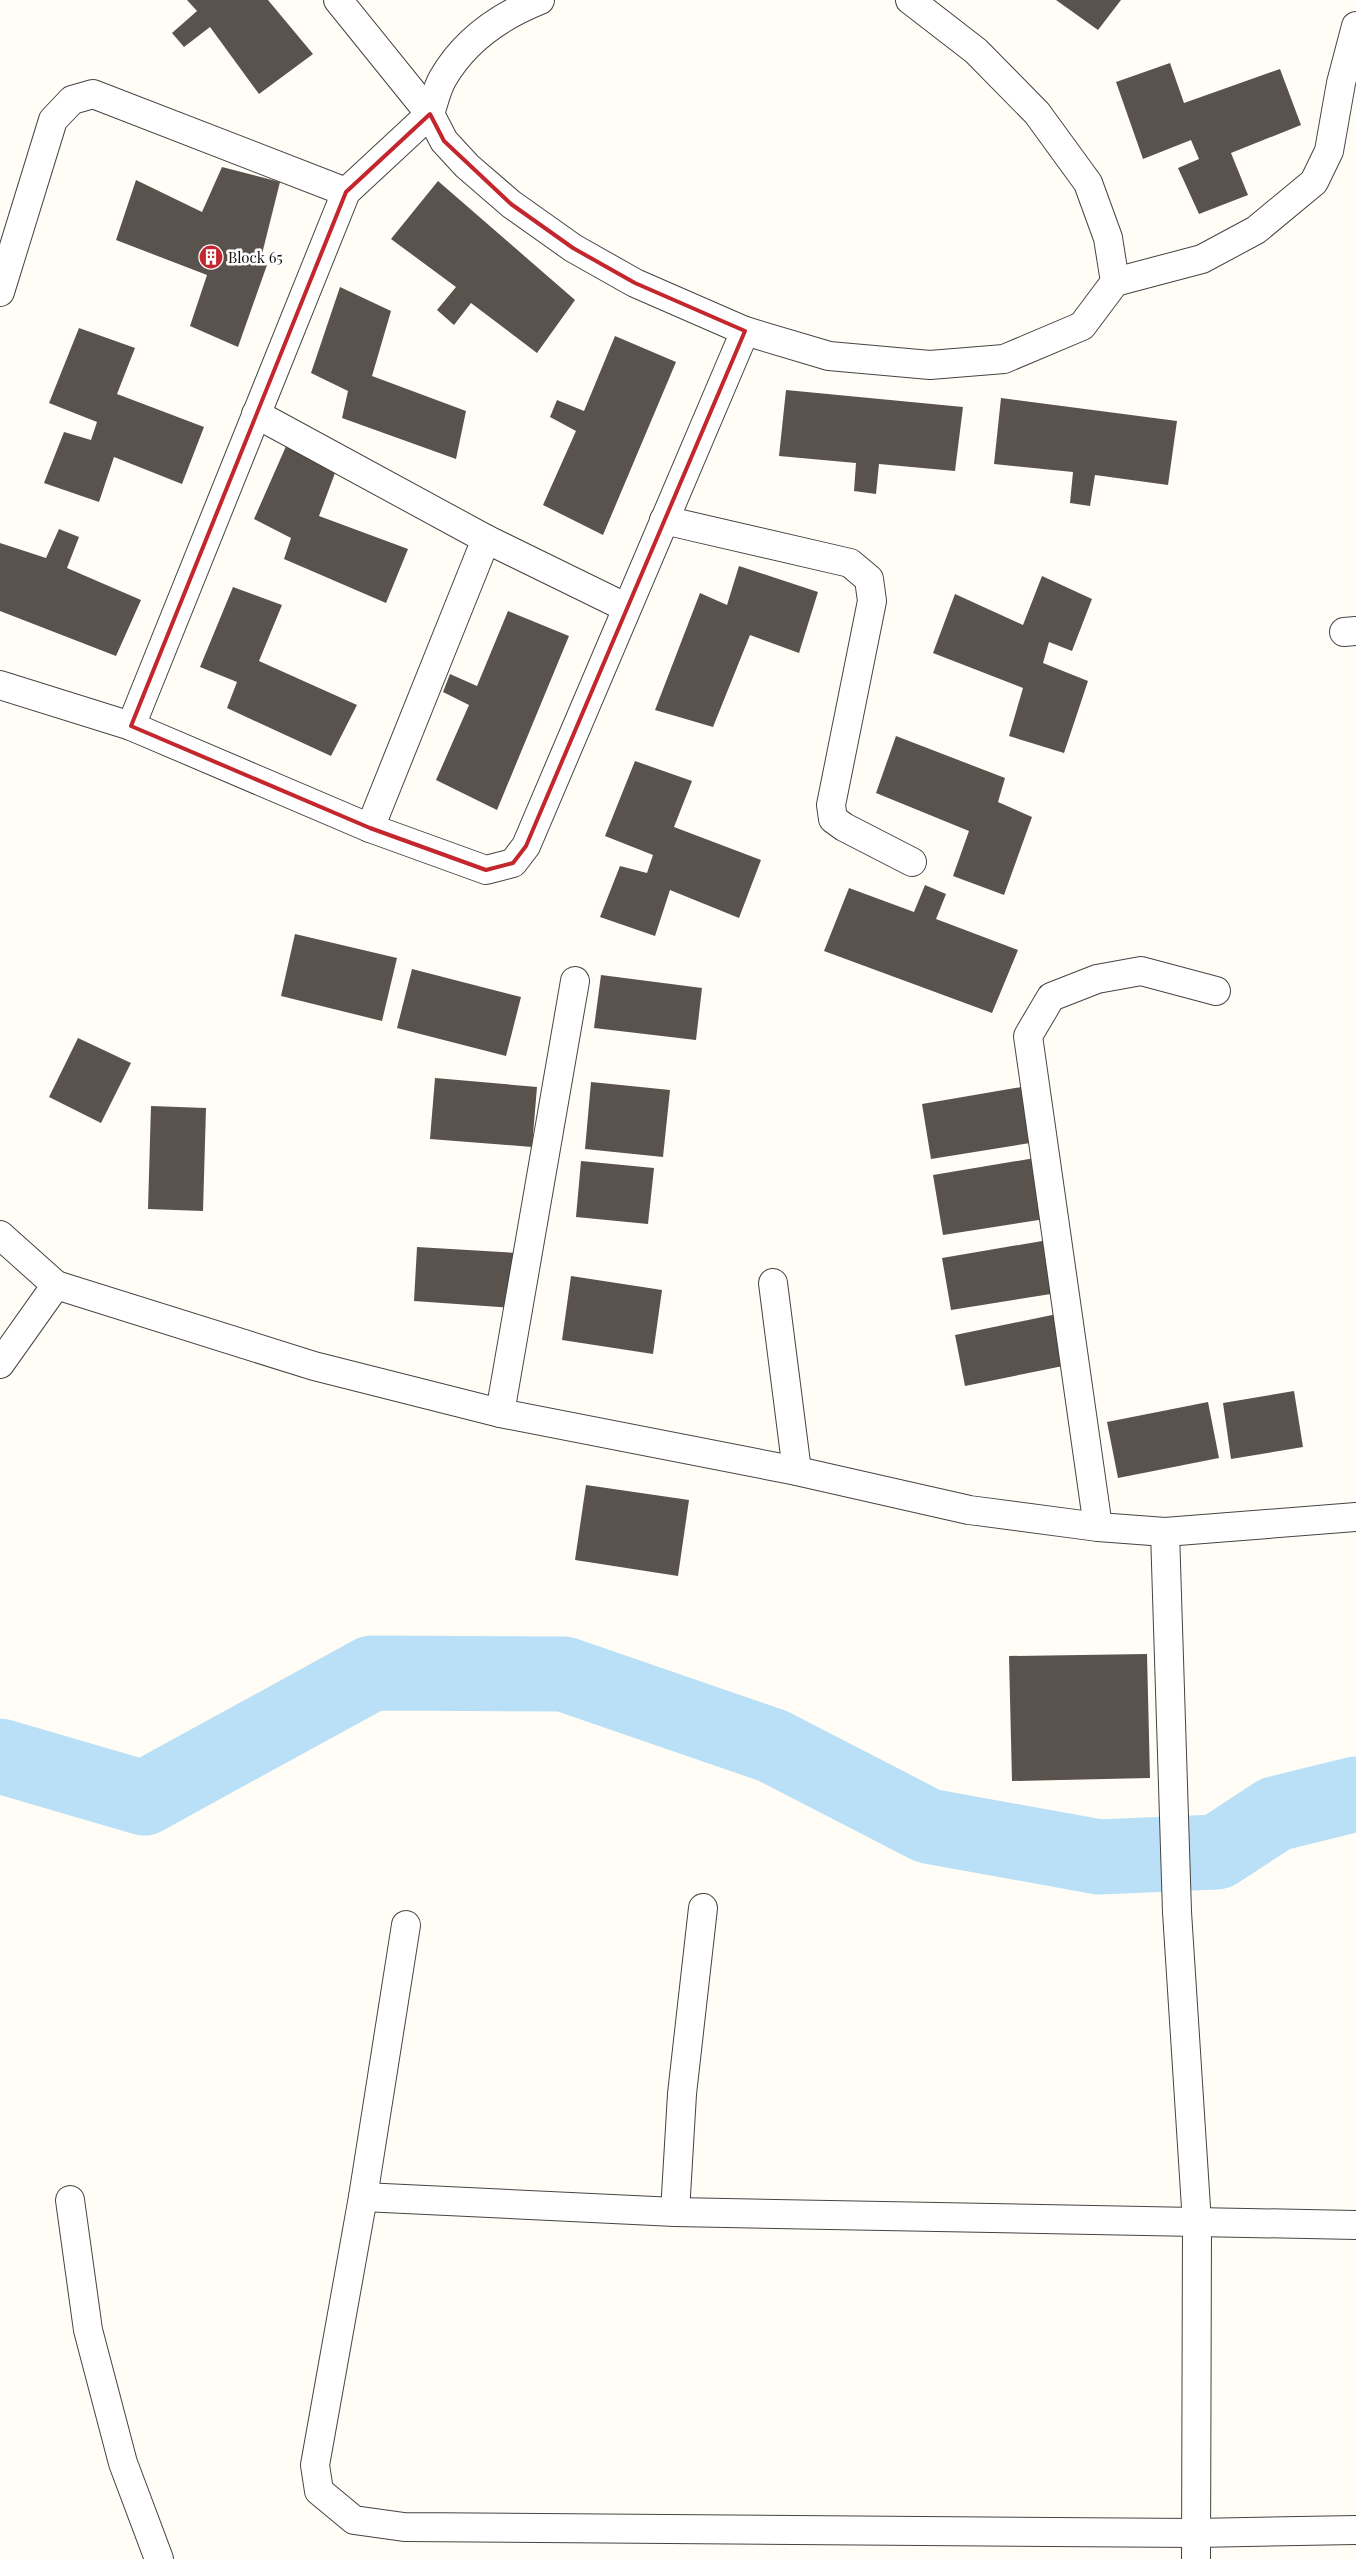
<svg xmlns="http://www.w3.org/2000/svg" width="1356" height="2559" viewBox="0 0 1356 2559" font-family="'Playfair Display',serif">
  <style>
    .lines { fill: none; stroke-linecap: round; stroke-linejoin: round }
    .river { stroke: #b9e0f7; stroke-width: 75 }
    .building { fill: #5a524d }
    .minor-casing { stroke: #444; stroke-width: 30 }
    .minor { stroke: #fff; stroke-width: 28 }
    .marked { fill: none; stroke: #c4262e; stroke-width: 4; stroke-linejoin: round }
    .labels { text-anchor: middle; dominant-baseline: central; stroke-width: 5; stroke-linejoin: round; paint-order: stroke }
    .poi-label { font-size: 15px; fill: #111; stroke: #fff; text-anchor: start }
  </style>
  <rect width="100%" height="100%" fill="#fffdf5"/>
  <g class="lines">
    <path class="river" d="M 0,1756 L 144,1798 L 372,1673 L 564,1674 L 773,1746 L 928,1826 L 1099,1857 L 1217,1852 L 1275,1814 L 1356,1794"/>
  </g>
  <g class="building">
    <path d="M 187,0 L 268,0 L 313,54 L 259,94 L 210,27 L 184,47 L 172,33 L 197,11 Z"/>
    <path d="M 1056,0 L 1121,0 L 1098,30 Z"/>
    <path d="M 1170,63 L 1184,103 L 1280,69 L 1301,125 L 1231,153 L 1248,195 L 1199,214 L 1178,168 L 1199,159 L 1191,140 L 1143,159 L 1116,82 Z"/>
    <path d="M 222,167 L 280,182 L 260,262 L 267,265 L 238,347 L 190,326 L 207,275 L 116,240 L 136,180 L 202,212 Z"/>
    <path d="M 438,181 L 575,300 L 537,353 L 471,303 L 454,325 L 437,310 L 456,287 L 391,239 Z"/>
    <path d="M 340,287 L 391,311 L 372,376 L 466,411 L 456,459 L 342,418 L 348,391 L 311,373 Z"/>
    <path d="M 79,328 L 135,348 L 117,394 L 204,427 L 182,484 L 114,457 L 99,502 L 44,483 L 64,432 L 91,440 L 97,422 L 49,403 Z"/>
    <path d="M 615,336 L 676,362 L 603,535 L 543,505 L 576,431 L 550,417 L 557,400 L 584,411 Z"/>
    <path d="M 786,390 L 963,407 L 955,471 L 879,464 L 876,494 L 854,491 L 856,463 L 779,456 Z"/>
    <path d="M 1001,398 L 1177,421 L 1168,485 L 1095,475 L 1090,506 L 1070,503 L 1073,472 L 994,464 Z"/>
    <path d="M 287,444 L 338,465 L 319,516 L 408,549 L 386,603 L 284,559 L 291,538 L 254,519 Z"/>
    <path d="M 59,529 L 79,537 L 67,568 L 141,600 L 116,656 L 0,611 L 0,543 L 46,558 Z"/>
    <path d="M 739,566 L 818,592 L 799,653 L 750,635 L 713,727 L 655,710 L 700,593 L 727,605 Z"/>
    <path d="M 1042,576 L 1092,599 L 1072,651 L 1049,642 L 1043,663 L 1088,681 L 1064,753 L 1009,736 L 1023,688 L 933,653 L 955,594 L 1023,625 Z"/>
    <path d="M 233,587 L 282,605 L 259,661 L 357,705 L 331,756 L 227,708 L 237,682 L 200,667 Z"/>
    <path d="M 508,611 L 569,636 L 497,810 L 436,780 L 469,705 L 443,692 L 450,674 L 477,686 Z"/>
    <path d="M 896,736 L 1005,778 L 998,802 L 1032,817 L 1004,895 L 953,876 L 969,831 L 876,793 Z"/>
    <path d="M 635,761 L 692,781 L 674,827 L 761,860 L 739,918 L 670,890 L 655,936 L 600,917 L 620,866 L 647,873 L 653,855 L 605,836 Z"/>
    <path d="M 925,885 L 946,894 L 936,919 L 1018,950 L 992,1013 L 824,951 L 849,888 L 914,912 Z"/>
    <path d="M 295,934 L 397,958 L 382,1021 L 281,996 Z"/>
    <path d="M 412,969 L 521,997 L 506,1056 L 397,1028 Z"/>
    <path d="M 601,975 L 702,988 L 696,1040 L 594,1028 Z"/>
    <path d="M 78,1038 L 131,1063 L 101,1123 L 49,1097 Z"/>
    <path d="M 435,1078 L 537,1087 L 532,1147 L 430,1139 Z"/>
    <path d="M 591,1082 L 670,1090 L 663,1157 L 585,1149 Z"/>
    <path d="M 1027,1086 L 1036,1142 L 931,1159 L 922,1104 Z"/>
    <path d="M 151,1106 L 206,1108 L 203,1211 L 148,1209 Z"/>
    <path d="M 1035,1158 L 1045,1219 L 943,1235 L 933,1175 Z"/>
    <path d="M 581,1161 L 654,1168 L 648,1224 L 576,1217 Z"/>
    <path d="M 1048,1240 L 1057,1293 L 951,1310 L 942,1258 Z"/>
    <path d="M 417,1247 L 518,1253 L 515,1308 L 414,1301 Z"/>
    <path d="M 571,1276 L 662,1290 L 653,1354 L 562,1340 Z"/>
    <path d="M 1057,1314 L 1068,1365 L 965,1386 L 955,1335 Z"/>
    <path d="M 1294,1391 L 1303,1447 L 1231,1459 L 1223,1403 Z"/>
    <path d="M 1208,1402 L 1219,1458 L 1118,1478 L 1107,1422 Z"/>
    <path d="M 586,1485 L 689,1500 L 678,1576 L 575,1560 Z"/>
    <path d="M 1147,1654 L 1150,1778 L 1012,1781 L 1009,1656 Z"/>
  </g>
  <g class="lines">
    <defs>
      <g id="minor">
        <path d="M 540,0 C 500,16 465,40 443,78 C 437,88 434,102 430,114 L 444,141 L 467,166 L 511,204 L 573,248 L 635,283 L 745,331 L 829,356 L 930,365 L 1004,359 L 1082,326 L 1115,282 L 1108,238 L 1088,183 L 1037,113 L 976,51 L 910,0"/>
        <path d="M 1115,282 L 1202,259 L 1256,230 L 1314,182 L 1329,151 L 1341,83 L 1356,26"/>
        <path d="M 0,292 L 53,120 L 72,100 L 93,94 L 346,192"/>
        <path d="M 256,414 L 486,539"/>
        <path d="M 664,520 L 850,563 L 869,579 L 872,601 L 831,805 L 833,819 L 844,827 L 912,862"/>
        <path d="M 1344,632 L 1356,631"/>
        <path d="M 0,685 L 131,726 L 370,828 L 486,870 L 513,863 L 526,846 L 745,331"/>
        <path d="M 131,726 L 346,192 L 430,114 L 338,0"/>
        <path d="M 370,828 L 486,539 L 625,607"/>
        <path d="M 0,1235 L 56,1285"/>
        <path d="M 773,1283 L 797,1471"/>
        <path d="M 0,1364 L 56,1285 L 314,1366 L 500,1413 L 797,1471 L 969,1510 L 1098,1527 L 1165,1532 L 1356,1517"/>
        <path d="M 500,1413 L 575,981"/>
        <path d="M 1098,1527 L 1028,1036 L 1051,997 L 1097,979 L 1141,971 L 1216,991"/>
        <path d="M 1165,1532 L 1177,1912 L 1197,2223 L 1196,2559"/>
        <path d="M 406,1925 L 363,2197 L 315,2465 L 319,2491 L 354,2520 L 404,2527 L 1196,2533 L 1356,2530"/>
        <path d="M 363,2197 L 675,2212 L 1356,2225"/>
        <path d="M 70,2200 L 88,2330 L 123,2463 L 159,2559"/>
        <path d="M 675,2212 L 682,2094 L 703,1908"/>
      </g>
    </defs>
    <use href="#minor" class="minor-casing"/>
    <use href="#minor" class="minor"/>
  </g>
  <path class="marked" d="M 430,114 L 444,141 L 511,204 L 573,248 L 635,283 L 745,331 L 526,846 L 513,863 L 486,870 L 370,828 L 131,726 L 346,192 Z"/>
  <defs>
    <symbol id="building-disc" viewBox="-11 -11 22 22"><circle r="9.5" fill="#c4262e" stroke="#fff"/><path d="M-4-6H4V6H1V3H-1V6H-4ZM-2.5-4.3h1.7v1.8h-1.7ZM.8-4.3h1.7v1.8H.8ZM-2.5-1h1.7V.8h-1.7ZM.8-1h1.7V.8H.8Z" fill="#fff"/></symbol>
  </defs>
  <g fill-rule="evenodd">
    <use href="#building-disc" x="197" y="243" width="28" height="28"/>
  </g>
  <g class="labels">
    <g class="poi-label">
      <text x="228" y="257">Block 65</text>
    </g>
  </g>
</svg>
